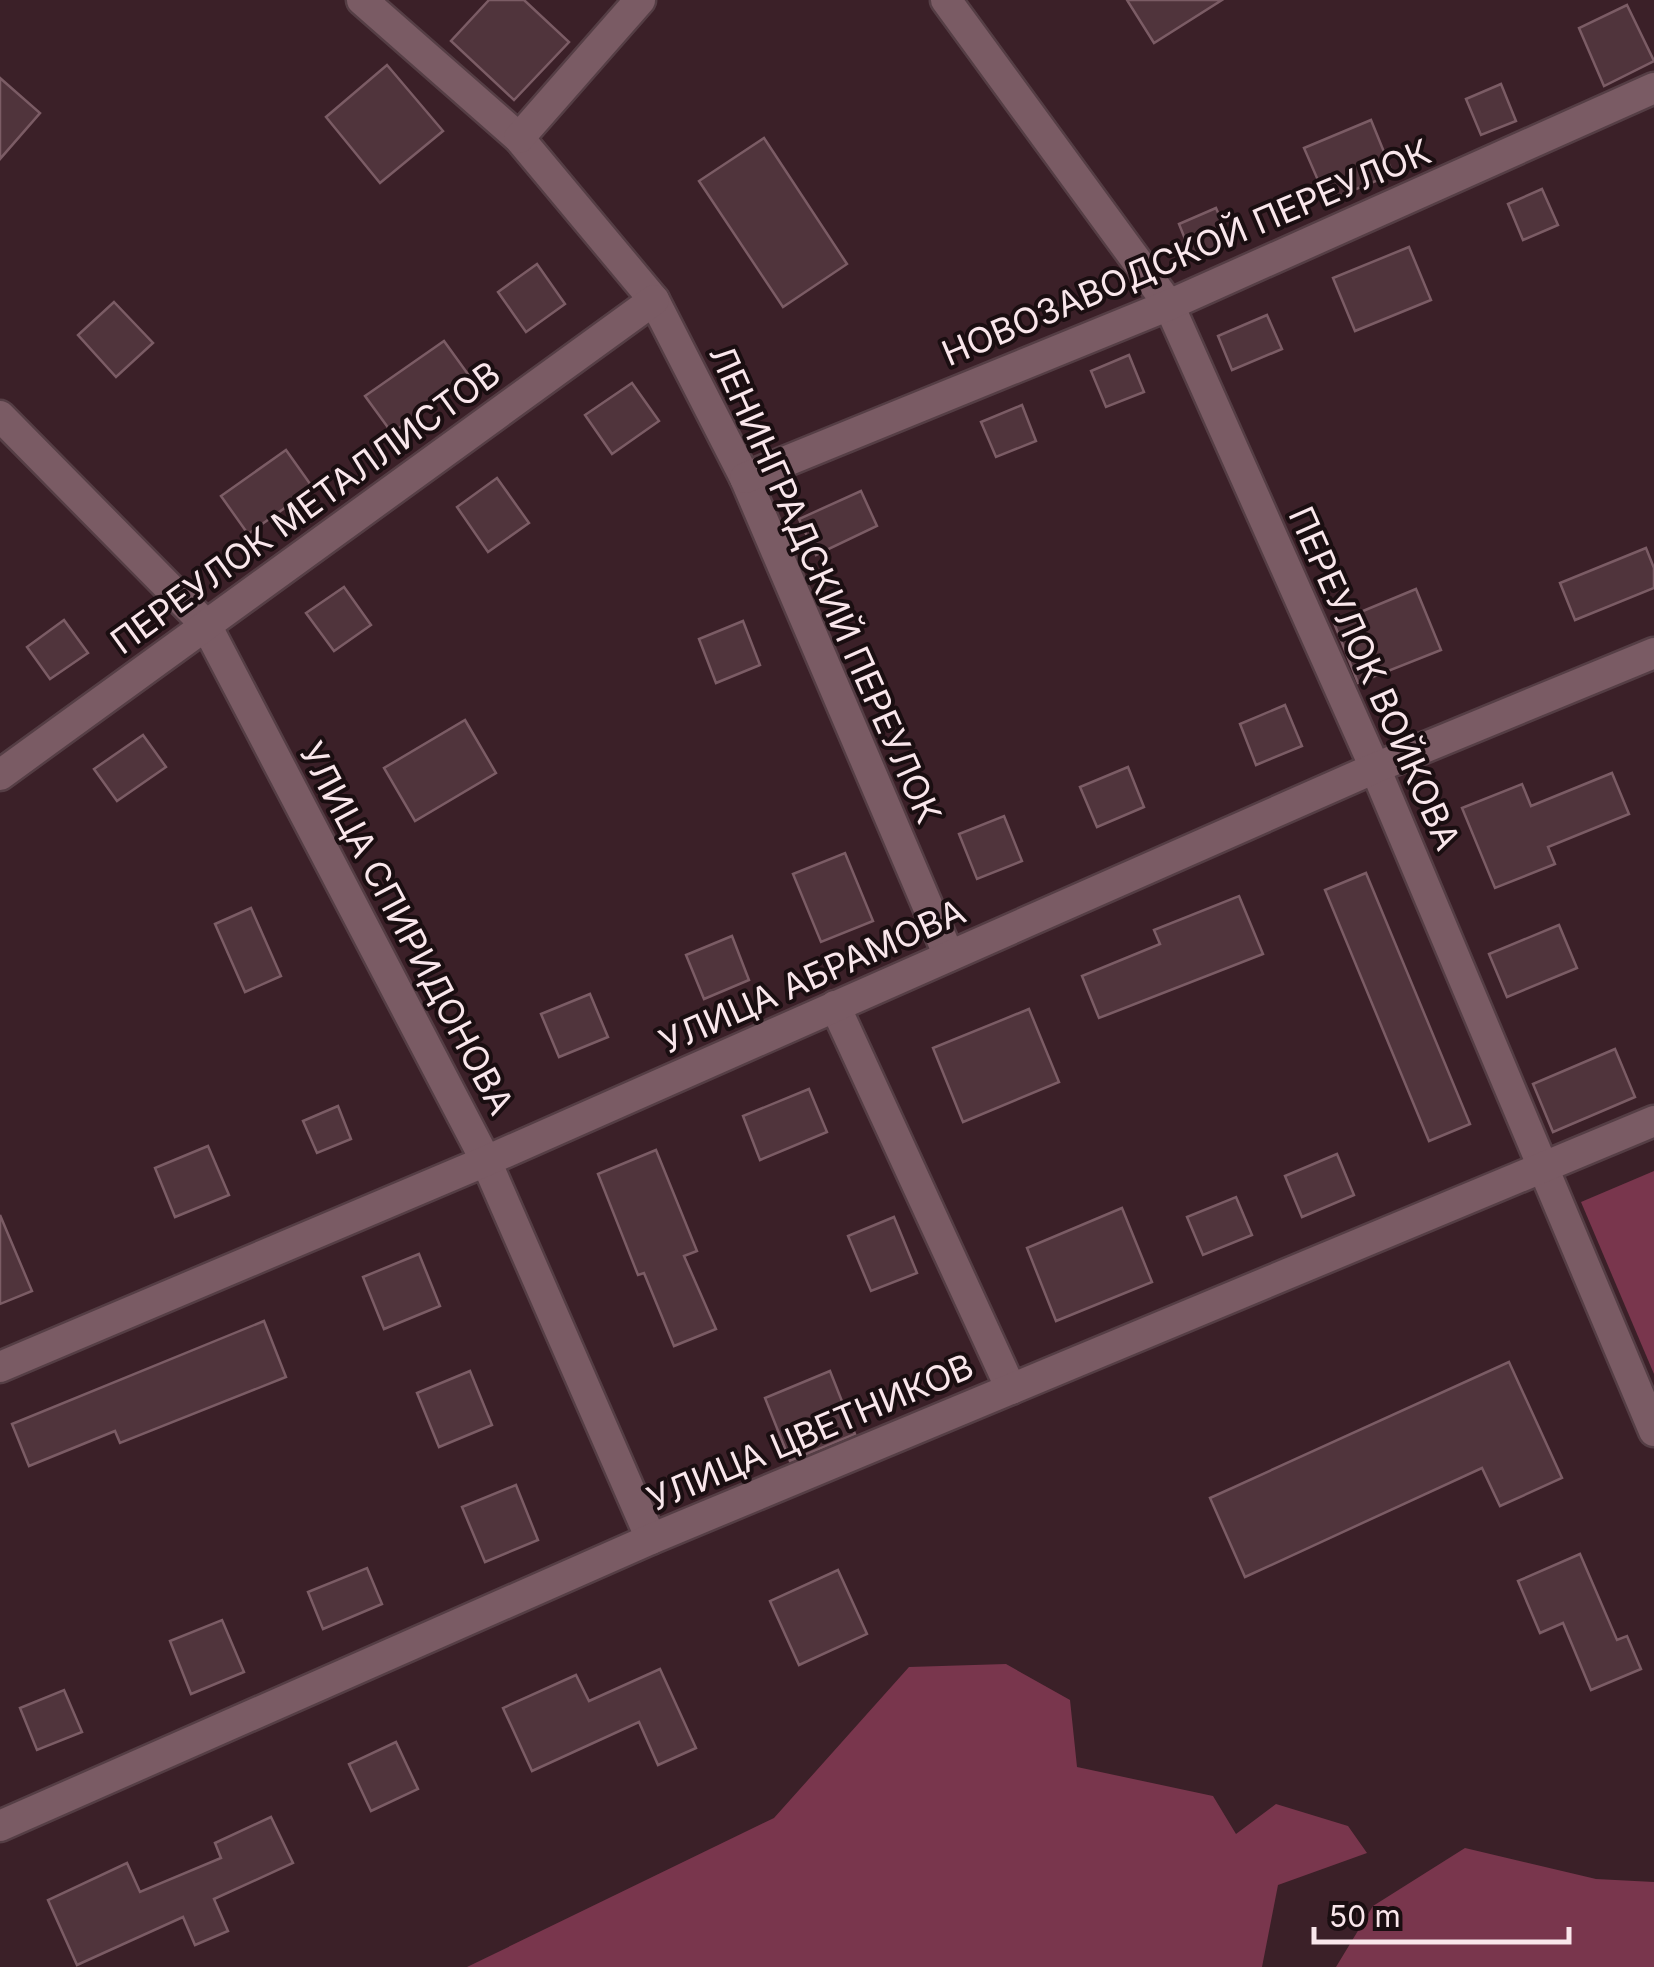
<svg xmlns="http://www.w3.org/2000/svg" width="1654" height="1967" viewBox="0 0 1654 1967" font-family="Inter,sans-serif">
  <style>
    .green { fill: #79364d }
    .building { fill: #50343c; stroke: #7b5c65; stroke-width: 2.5 }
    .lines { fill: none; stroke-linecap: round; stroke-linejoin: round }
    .street-casing { stroke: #553e45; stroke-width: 35 }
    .secondary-casing { stroke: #553e45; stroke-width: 35 }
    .street { stroke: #7a5b64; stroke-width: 30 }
    .secondary { stroke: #7a5b64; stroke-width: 30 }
    .labels { text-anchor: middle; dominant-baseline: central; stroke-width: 8; stroke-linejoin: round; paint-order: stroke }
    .street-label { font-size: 35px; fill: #f9e6eb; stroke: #1a0e11 }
  </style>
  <rect width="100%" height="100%" fill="#3b2028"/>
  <g class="green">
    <path d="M 1654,1171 L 1654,1374 L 1581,1202 Z"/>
    <path d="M 1006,1664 L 1070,1700 L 1077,1767 L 1213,1796 L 1236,1834 L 1276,1804 L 1348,1826 L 1367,1853 L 1278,1885 L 1262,1967 L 467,1967 L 774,1818 L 909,1667 Z"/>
    <path d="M 1465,1848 L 1596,1879 L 1654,1882 L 1654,1967 L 1336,1967 L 1373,1906 Z"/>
  </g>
  <g class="building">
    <path d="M 489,0 L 524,0 L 569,42 L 514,100 L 451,41 Z"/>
    <path d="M 1127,0 L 1222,0 L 1154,43 Z"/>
    <path d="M 1627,5 L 1654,61 L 1604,86 L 1579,28 Z"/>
    <path d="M 387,65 L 443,131 L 380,183 L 326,117 Z"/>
    <path d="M 0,78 L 40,113 L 0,159 Z"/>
    <path d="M 1501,84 L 1516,121 L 1481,135 L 1466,99 Z"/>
    <path d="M 1371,120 L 1393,174 L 1327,201 L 1304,148 Z"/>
    <path d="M 764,138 L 847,264 L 783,307 L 699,181 Z"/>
    <path d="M 1542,189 L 1558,225 L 1523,240 L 1508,204 Z"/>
    <path d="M 1216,208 L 1231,243 L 1193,259 L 1179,224 Z"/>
    <path d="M 1409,247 L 1431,300 L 1355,331 L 1333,278 Z"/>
    <path d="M 537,264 L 565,304 L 526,332 L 498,292 Z"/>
    <path d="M 114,302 L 153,343 L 116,377 L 78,335 Z"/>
    <path d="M 1267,315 L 1282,349 L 1232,370 L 1218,336 Z"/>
    <path d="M 444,341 L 470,377 L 392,433 L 365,396 Z"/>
    <path d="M 1129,355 L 1144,392 L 1106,407 L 1091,371 Z"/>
    <path d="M 632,383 L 659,421 L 612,454 L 585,415 Z"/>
    <path d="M 1022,405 L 1036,441 L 996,457 L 981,422 Z"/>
    <path d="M 286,450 L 313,488 L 248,534 L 221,496 Z"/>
    <path d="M 497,478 L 529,523 L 488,552 L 457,507 Z"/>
    <path d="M 861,491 L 877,526 L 816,555 L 799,519 Z"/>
    <path d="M 1646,548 L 1654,568 L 1654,588 L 1575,620 L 1560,583 Z"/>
    <path d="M 344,587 L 371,625 L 334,651 L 306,613 Z"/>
    <path d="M 1416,589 L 1441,650 L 1358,683 L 1334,623 Z"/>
    <path d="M 64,620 L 88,653 L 50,679 L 27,647 Z"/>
    <path d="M 743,621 L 760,665 L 716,683 L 699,639 Z"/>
    <path d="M 1285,705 L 1302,746 L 1256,765 L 1240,724 Z"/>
    <path d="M 465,720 L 496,773 L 415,821 L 384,768 Z"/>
    <path d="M 143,735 L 166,767 L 117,801 L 94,769 Z"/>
    <path d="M 1128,767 L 1144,807 L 1097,827 L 1080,787 Z"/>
    <path d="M 1612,773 L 1629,814 L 1548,847 L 1555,864 L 1495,888 L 1462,808 L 1522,784 L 1531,806 Z"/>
    <path d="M 1004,816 L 1022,861 L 977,879 L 959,834 Z"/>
    <path d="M 845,853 L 873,921 L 821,942 L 793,874 Z"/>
    <path d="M 1366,873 L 1470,1124 L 1429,1141 L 1325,890 Z"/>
    <path d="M 1239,896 L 1263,954 L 1099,1018 L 1082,976 L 1160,944 L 1154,930 Z"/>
    <path d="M 251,908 L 281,976 L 245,992 L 215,924 Z"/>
    <path d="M 1559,925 L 1577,968 L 1507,997 L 1489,954 Z"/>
    <path d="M 732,936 L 749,980 L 704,999 L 686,955 Z"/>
    <path d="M 590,994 L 608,1037 L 559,1057 L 541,1014 Z"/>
    <path d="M 1029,1009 L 1059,1082 L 963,1122 L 933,1048 Z"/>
    <path d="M 1615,1049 L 1635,1097 L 1553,1132 L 1533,1084 Z"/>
    <path d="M 809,1089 L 827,1132 L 760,1160 L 743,1116 Z"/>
    <path d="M 338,1106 L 351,1139 L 317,1153 L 303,1121 Z"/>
    <path d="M 208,1146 L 229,1195 L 175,1217 L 155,1168 Z"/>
    <path d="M 656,1150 L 697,1251 L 684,1256 L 716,1329 L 674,1346 L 644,1273 L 638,1275 L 598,1174 Z"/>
    <path d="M 1337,1154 L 1354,1195 L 1302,1217 L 1285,1176 Z"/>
    <path d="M 1236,1197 L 1252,1235 L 1203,1255 L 1187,1217 Z"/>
    <path d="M 1122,1208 L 1152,1282 L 1056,1321 L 1027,1248 Z"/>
    <path d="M 0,1215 L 32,1291 L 0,1304 Z"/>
    <path d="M 894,1217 L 917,1273 L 871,1291 L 848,1236 Z"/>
    <path d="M 419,1254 L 440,1306 L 384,1329 L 363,1277 Z"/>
    <path d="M 264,1321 L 286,1377 L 120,1443 L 115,1431 L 29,1466 L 12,1424 Z"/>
    <path d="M 1509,1362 L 1562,1478 L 1500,1506 L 1482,1468 L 1245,1577 L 1210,1498 Z"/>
    <path d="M 470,1371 L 492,1425 L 439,1447 L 417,1393 Z"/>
    <path d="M 830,1371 L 855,1434 L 790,1461 L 765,1398 Z"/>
    <path d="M 516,1485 L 538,1540 L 485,1562 L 462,1507 Z"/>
    <path d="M 1580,1554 L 1617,1640 L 1627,1636 L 1641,1669 L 1591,1690 L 1563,1623 L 1540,1633 L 1518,1581 Z"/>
    <path d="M 367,1568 L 382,1604 L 323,1629 L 308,1592 Z"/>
    <path d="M 838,1570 L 867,1634 L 799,1665 L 770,1601 Z"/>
    <path d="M 222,1620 L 244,1672 L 191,1694 L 170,1641 Z"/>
    <path d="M 660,1669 L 696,1748 L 658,1765 L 639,1722 L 532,1771 L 503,1708 L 576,1675 L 589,1701 Z"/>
    <path d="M 64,1690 L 82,1732 L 37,1750 L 20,1708 Z"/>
    <path d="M 396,1742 L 418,1789 L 371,1811 L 349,1764 Z"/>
    <path d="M 271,1817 L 293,1863 L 214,1899 L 228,1931 L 195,1945 L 183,1917 L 77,1965 L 48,1900 L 127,1863 L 140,1892 L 221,1858 L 215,1843 Z"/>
  </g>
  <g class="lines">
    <defs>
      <g id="street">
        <path d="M 362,0 L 519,138 L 654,300 L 745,478 L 949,956"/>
        <path d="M 946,0 L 1169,305 L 1375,768 L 1654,1431"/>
        <path d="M 519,138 L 640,0"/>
        <path d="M 0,416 L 206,625 L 486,1161 L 651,1539"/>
        <path d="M 745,478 L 1169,305 L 1654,88"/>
        <path d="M 0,775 L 654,300"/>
        <path d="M 835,1006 L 1011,1389"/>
        <path d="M 0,1826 L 651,1539 L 1654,1121"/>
      </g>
      <path id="secondary" d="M 0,1367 L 486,1161 L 1375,768 L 1654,653"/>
    </defs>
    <use href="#street" class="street-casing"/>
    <use href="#secondary" class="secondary-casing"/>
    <use href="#street" class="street"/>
    <use href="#secondary" class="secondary"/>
  </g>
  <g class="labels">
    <g class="street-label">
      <text transform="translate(1186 252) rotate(-23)">НОВОЗАВОДСКОЙ ПЕРЕУЛОК</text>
      <text transform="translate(305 507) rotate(-36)">ПЕРЕУЛОК МЕТАЛЛИСТОВ</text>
      <text transform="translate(826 584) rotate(66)">ЛЕНИНГРАДСКИЙ ПЕРЕУЛОК</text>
      <text transform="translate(1375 678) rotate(66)">ПЕРЕУЛОК ВОЙКОВА</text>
      <text transform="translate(407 928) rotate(62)">УЛИЦА СПИРИДОНОВА</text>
      <text transform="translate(812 976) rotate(-24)">УЛИЦА АБРАМОВА</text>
      <text transform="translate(810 1432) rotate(-23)">УЛИЦА ЦВЕТНИКОВ</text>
    </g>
  </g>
  <path d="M1314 1927v15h255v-15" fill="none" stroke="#f9e6eb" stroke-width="5"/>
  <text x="1329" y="1927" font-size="30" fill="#f9e6eb" stroke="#1a0e11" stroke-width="8" paint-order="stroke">50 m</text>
</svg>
